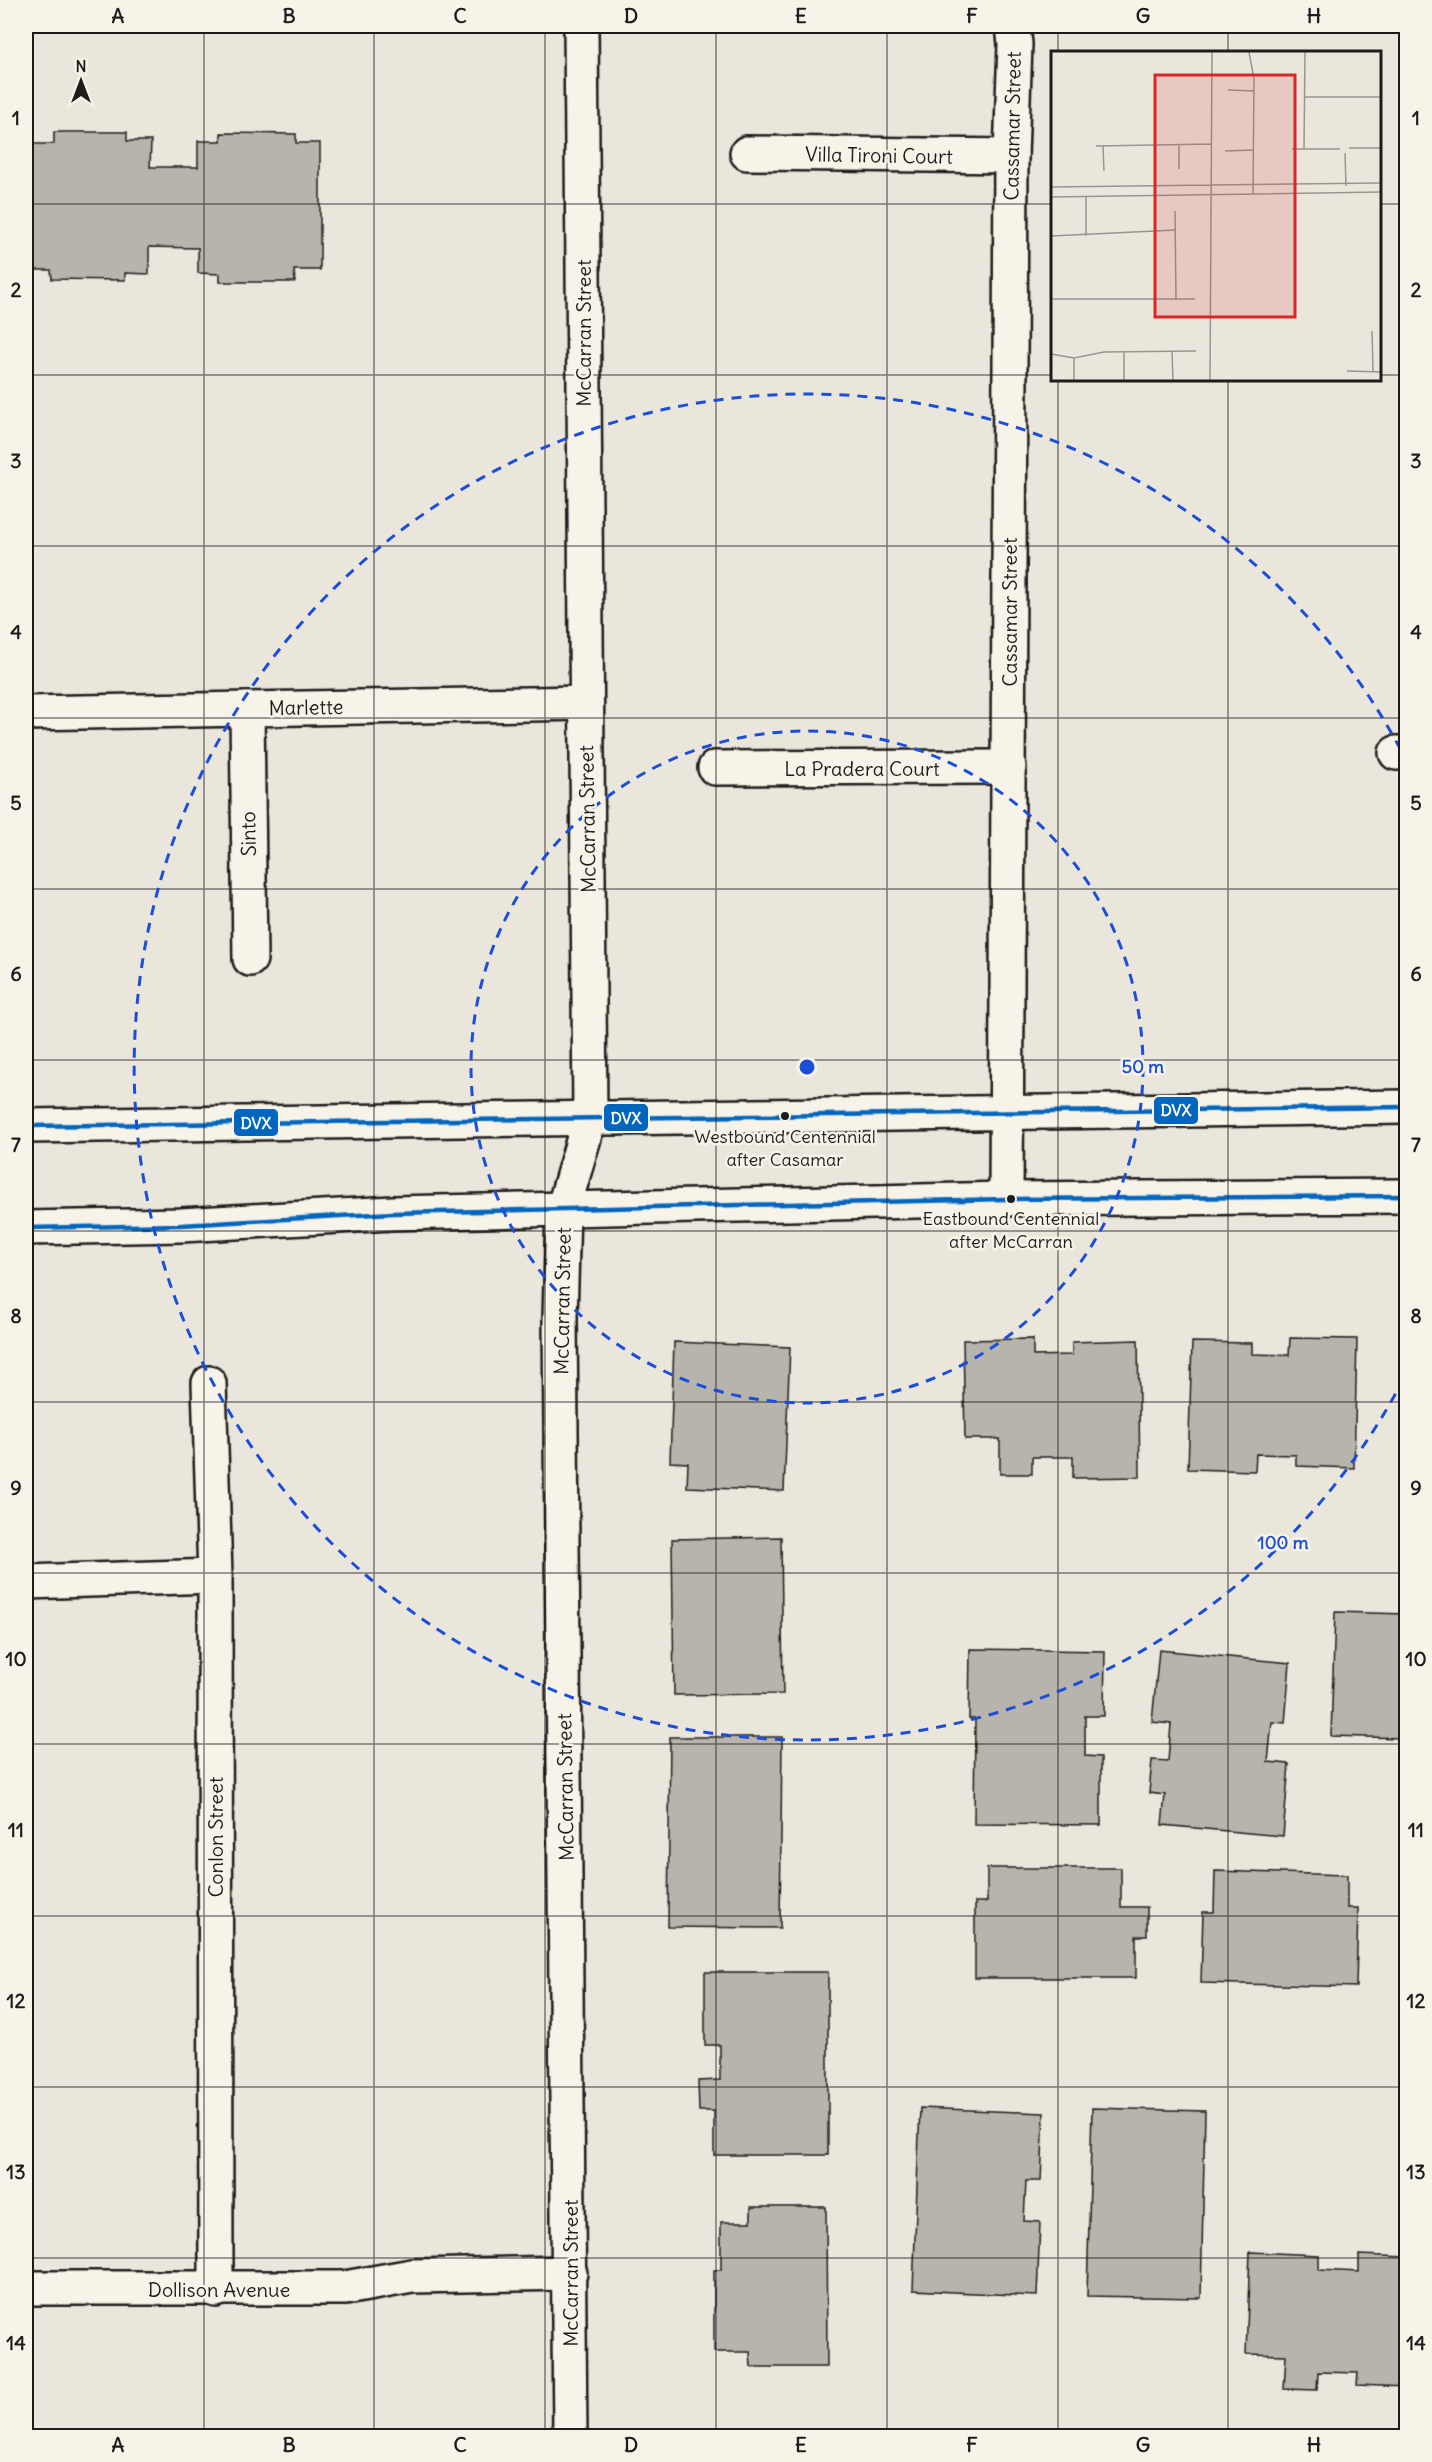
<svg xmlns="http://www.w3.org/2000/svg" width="1432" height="2462" viewBox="0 0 1432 2462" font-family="Delius,sans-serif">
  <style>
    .building { fill: #b6b4ac; stroke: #1c1c1c; stroke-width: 1.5 }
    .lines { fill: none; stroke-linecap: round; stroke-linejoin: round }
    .minor-casing { stroke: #1c1c1c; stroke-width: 38 }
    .major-casing { stroke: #1c1c1c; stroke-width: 38 }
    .minor { stroke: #f7f3e8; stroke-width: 33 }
    .major { stroke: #f7f3e8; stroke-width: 33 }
    .bus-1-casing { stroke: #f7f3e8; stroke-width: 9 }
    .bus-1 { stroke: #0065bd; stroke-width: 4.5 }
    .grid { fill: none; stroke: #1c1c1c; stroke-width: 1.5; stroke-opacity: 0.55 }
    .ring { fill: none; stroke: #1d4ed8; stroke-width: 3; stroke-dasharray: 10 8 }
    .bus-dot { fill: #1c1c1c; stroke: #f7f3e8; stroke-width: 2 }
    .labels { text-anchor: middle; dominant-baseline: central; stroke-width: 5; stroke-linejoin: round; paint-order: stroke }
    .bus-label { font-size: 18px; fill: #1c1c1c; stroke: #f7f3e8 }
    .street-label { font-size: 20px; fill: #1c1c1c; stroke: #f7f3e8 }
    .inset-road { fill: none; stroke: #98958f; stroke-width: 1.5 }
    .view { fill: #d62828; fill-opacity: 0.15; stroke: #d62828; stroke-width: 3 }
    .inset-edge { fill: none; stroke: #1c1c1c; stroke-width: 3 }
    .centre { fill: #1d4ed8; stroke: #f7f3e8; stroke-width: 3 }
    .ring-label { font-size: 18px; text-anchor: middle; font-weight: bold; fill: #1d4ed8; stroke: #f7f3e8; stroke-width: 5; stroke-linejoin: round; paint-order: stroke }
    .line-badge { stroke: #f7f3e8; stroke-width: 2 }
    .badge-label { font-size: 16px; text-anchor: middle; font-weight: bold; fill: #fff }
    .neatline { fill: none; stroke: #1c1c1c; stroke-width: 2 }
    .grid-label { font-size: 20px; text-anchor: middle; font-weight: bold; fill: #1c1c1c }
  </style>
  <rect width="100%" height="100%" fill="#eae6dc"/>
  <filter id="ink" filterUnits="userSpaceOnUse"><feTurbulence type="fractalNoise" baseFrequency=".0167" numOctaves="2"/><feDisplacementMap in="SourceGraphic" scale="12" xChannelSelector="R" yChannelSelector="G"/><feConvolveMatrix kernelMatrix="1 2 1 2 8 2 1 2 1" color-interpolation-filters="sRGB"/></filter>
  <g filter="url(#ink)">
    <g class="building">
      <path d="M 54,132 L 127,132 L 127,141 L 151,141 L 150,167 L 198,167 L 198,141 L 221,141 L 221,133 L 296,134 L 296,143 L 320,143 L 320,270 L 294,270 L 295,282 L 220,282 L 220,274 L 198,273 L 198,248 L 149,247 L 149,274 L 125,273 L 125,280 L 52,279 L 51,270 L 26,270 L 27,144 L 54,144 Z"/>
      <path d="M 1290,1338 L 1357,1339 L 1354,1468 L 1296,1466 L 1296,1455 L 1256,1454 L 1255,1471 L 1188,1469 L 1192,1342 L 1252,1343 L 1252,1354 L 1289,1355 Z"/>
      <path d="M 1033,1339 L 1033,1356 L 1072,1355 L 1072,1342 L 1138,1340 L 1140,1477 L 1073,1478 L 1073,1457 L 1032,1457 L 1032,1474 L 1000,1474 L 1000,1439 L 965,1439 L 963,1340 Z"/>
      <path d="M 674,1342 L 790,1347 L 784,1491 L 687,1487 L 688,1463 L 670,1462 Z"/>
      <path d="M 781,1537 L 783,1694 L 674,1695 L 672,1539 Z"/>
      <path d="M 1335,1612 L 1406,1614 L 1406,1721 L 1403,1721 L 1402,1738 L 1331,1736 Z"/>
      <path d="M 970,1649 L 1105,1651 L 1104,1716 L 1085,1716 L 1085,1756 L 1101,1757 L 1101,1825 L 974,1824 L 975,1719 L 969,1719 Z"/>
      <path d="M 1159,1650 L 1290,1663 L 1285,1723 L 1272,1722 L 1268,1762 L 1289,1764 L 1283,1836 L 1162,1825 L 1165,1795 L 1149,1793 L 1152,1760 L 1168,1761 L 1171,1724 L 1152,1722 Z"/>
      <path d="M 670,1737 L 782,1737 L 780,1928 L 668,1927 Z"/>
      <path d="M 987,1868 L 1121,1868 L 1121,1907 L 1147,1907 L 1147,1936 L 1136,1936 L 1136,1978 L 975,1978 L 975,1902 L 987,1902 Z"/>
      <path d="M 1215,1871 L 1347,1875 L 1347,1908 L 1358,1908 L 1356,1987 L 1201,1983 L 1203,1912 L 1214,1912 Z"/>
      <path d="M 705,1972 L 828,1972 L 828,2155 L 714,2155 L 714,2111 L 699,2111 L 698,2081 L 720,2080 L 720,2045 L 705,2045 Z"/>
      <path d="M 920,2108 L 1044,2113 L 1041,2181 L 1026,2181 L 1024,2221 L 1040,2222 L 1037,2296 L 913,2290 Z"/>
      <path d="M 1092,2108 L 1205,2111 L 1201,2298 L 1087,2296 Z"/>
      <path d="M 751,2207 L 826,2207 L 827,2367 L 751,2367 L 750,2352 L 714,2352 L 714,2270 L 721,2270 L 721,2222 L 751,2222 Z"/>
      <path d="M 1250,2252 L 1319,2255 L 1319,2270 L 1359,2272 L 1359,2255 L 1406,2257 L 1406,2387 L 1357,2385 L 1358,2373 L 1318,2372 L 1317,2390 L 1284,2389 L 1286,2355 L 1246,2354 Z"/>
    </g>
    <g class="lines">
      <defs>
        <g id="minor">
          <path d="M 747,153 L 1011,156"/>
          <path d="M 247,709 L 250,959"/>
          <path d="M 26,713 L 586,703"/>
          <path d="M 1396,753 L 1406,753"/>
          <path d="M 715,768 L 1009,767"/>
          <path d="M 1006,1199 L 1011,156 L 1015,44 L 1013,26"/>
          <path d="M 209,1383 L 215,1576 L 216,2290"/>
          <path d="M 26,1582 L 215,1576"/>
          <path d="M 26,2288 L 345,2288 L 412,2276 L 570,2273"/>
          <path d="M 570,2436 L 560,1319 L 563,1210 L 590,1117 L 581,26"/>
        </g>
        <g id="major">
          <path d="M 26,1126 L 1406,1107"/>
          <path d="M 26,1228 L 181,1225 L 393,1213 L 1006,1199 L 1406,1196"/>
        </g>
      </defs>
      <use href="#minor" class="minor-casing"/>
      <use href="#major" class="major-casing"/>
      <use href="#minor" class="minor"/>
      <use href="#major" class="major"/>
      <defs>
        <g id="bus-1">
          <path d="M 26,1126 L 1406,1107"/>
          <path d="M 26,1228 L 181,1225 L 393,1213 L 1006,1199 L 1406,1196"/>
        </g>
      </defs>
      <use href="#bus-1" class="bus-1-casing"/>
      <use href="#bus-1" class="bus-1"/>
    </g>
  </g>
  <path class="grid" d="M 204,26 L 204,2436M 374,26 L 374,2436M 545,26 L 545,2436M 716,26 L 716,2436M 887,26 L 887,2436M 1058,26 L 1058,52M 1228,26 L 1228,52M 26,204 L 1052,204M 1380,204 L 1406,204M 26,375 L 1052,375M 1380,375 L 1406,375M 1058,380 L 1058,2436M 1228,380 L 1228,2436M 26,546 L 1406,546M 26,718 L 1406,718M 26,889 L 1406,889M 26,1060 L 1406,1060M 26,1231 L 1406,1231M 26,1402 L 1406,1402M 26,1573 L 1406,1573M 26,1744 L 1406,1744M 26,1916 L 1406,1916M 26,2087 L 1406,2087M 26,2258 L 1406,2258"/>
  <g class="ring">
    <circle cx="807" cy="1067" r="336"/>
    <path d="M1404 1378A673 673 0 1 1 1404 756"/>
  </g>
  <g class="bus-dot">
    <circle cx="785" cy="1116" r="5"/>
    <circle cx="1011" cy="1199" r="5"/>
  </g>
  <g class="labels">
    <g class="bus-label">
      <text x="785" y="1136">Westbound Centennial<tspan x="785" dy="23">after Casamar</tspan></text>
      <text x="1011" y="1218">Eastbound Centennial<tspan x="1011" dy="23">after McCarran</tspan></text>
    </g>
    <g class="street-label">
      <text transform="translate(1012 126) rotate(-89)">Cassamar Street</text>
      <text transform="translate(879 155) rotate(1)">Villa Tironi Court</text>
      <text transform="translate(583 333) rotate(-90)">McCarran Street</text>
      <text transform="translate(1009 612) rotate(-90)">Cassamar Street</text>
      <text transform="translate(306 707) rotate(-1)">Marlette</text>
      <text x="862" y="768">La Pradera Court</text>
      <text transform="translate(587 819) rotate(-91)">McCarran Street</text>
      <text transform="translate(248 834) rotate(-91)">Sinto</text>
      <text transform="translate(562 1301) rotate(-89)">McCarran Street</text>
      <text transform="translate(565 1787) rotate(-91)">McCarran Street</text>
      <text transform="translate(215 1837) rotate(-90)">Conlon Street</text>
      <text transform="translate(570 2273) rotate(-90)">McCarran Street</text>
      <text x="219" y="2289">Dollison Avenue</text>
    </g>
  </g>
  <g transform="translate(1051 51)">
    <rect width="330" height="330" fill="#eae6dc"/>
    <path class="inset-road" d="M 198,1 L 203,28 L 202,142M 177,39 L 203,40M 254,46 L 330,46M 128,94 L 128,118M 45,95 L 161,93M 52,95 L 53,120M 298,97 L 330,97M 241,98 L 289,98M 253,98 L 254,1M 174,100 L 203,99M 294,102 L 295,135M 0,136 L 330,132M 0,146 L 330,141M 35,146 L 35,185M 124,160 L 125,249M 0,185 L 125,179M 0,248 L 144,248M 321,280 L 322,320M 121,300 L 122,329M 73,301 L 73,329M 0,303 L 23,307 L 53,301 L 145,300M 23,307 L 23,329M 296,320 L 330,321M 159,329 L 161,1"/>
    <path class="view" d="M 104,24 L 244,24 L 244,266 L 104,266 Z"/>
    <rect width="330" height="330" class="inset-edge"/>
  </g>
  <circle cx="807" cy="1067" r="9" class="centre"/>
  <g class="ring-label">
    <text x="1143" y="1073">50 m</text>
    <text x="1283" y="1549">100 m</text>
  </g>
  <g class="line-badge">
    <rect x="1153" y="1096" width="46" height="29" rx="6" fill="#0065bd"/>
    <rect x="603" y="1103" width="46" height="29" rx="6" fill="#0065bd"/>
    <rect x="233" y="1108" width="46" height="29" rx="6" fill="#0065bd"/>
  </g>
  <g class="badge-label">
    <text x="1176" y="1116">DVX</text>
    <text x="626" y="1124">DVX</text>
    <text x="256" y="1129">DVX</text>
  </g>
  <rect width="1432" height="2462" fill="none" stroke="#f7f3e8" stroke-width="66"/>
  <g transform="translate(81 81)" stroke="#f7f3e8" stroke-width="4.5" paint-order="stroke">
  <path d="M0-4.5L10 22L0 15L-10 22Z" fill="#1c1c1c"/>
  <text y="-9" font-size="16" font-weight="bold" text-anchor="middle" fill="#1c1c1c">N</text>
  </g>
  <rect x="33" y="33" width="1366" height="2396" class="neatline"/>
  <g class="grid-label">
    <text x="118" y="23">A</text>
    <text x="289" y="23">B</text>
    <text x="460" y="23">C</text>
    <text x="631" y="23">D</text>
    <text x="801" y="23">E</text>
    <text x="972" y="23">F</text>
    <text x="1143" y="23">G</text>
    <text x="1314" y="23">H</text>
    <text x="16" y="125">1</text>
    <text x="1416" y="125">1</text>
    <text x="16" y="297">2</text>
    <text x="1416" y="297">2</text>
    <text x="16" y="468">3</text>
    <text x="1416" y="468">3</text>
    <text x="16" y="639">4</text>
    <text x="1416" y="639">4</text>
    <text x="16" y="810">5</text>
    <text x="1416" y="810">5</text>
    <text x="16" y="981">6</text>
    <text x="1416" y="981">6</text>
    <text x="16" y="1152">7</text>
    <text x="1416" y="1152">7</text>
    <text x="16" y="1323">8</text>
    <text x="1416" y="1323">8</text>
    <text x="16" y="1495">9</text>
    <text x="1416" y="1495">9</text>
    <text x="16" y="1666">10</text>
    <text x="1416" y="1666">10</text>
    <text x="16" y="1837">11</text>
    <text x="1416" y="1837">11</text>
    <text x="16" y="2008">12</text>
    <text x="1416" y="2008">12</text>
    <text x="16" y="2179">13</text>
    <text x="1416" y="2179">13</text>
    <text x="16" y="2350">14</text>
    <text x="1416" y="2350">14</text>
    <text x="118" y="2452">A</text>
    <text x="289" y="2452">B</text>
    <text x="460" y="2452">C</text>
    <text x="631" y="2452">D</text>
    <text x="801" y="2452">E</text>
    <text x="972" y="2452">F</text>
    <text x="1143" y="2452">G</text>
    <text x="1314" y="2452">H</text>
  </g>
</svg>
